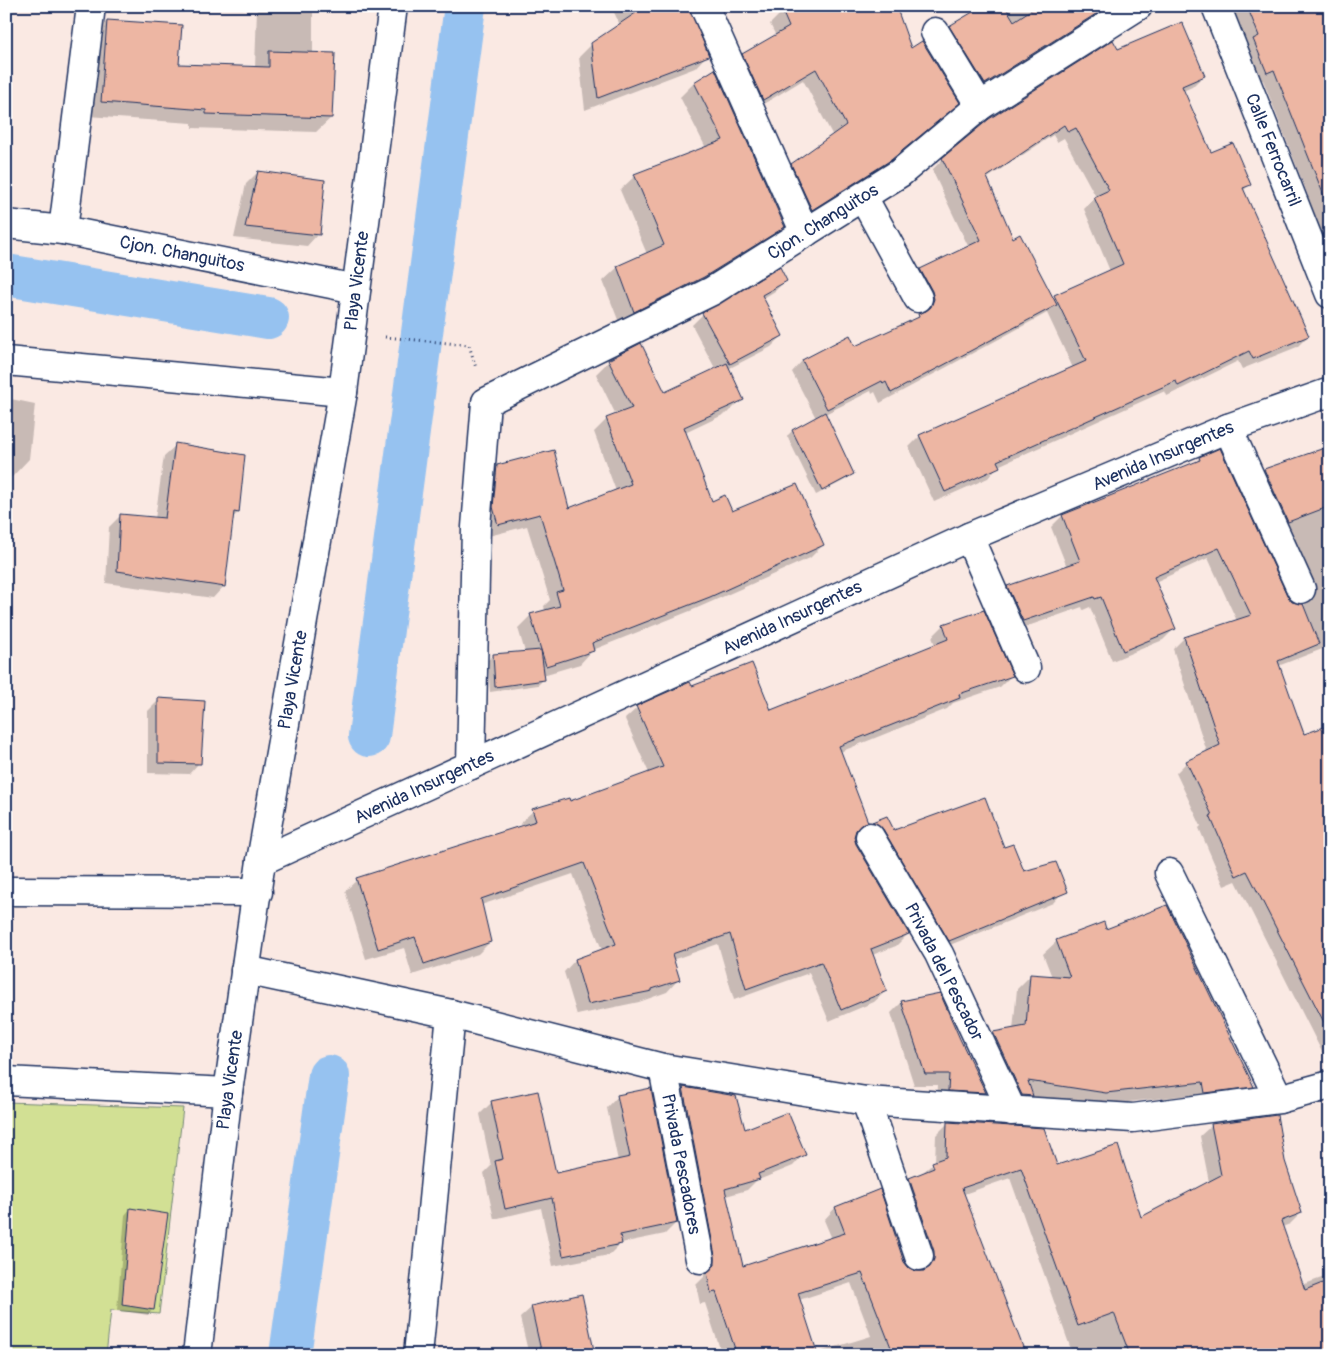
<svg xmlns="http://www.w3.org/2000/svg" width="1336" height="1361" viewBox="0 0 1336 1361" font-family="Pangolin,sans-serif">
  <style>
    .green { fill: #d2e094; stroke: #768879 }
    .shadow { fill: #0003; fill-rule: evenodd }
    .lines { fill: none; stroke-linecap: round; stroke-linejoin: round }
    .canal { stroke: #96c2f0; stroke-width: 42 }
    .building { fill: #edb6a3; stroke: #1b2f5e }
    .minor-casing { stroke: #1b2f5e; stroke-width: 31 }
    .path { stroke: #1b2f5e; stroke-width: 3; stroke-dasharray: 1 4; stroke-linecap: butt }
    .minor { stroke: #fff; stroke-width: 28 }
    .labels { text-anchor: middle; dominant-baseline: central; stroke-width: 4; stroke-linejoin: round; paint-order: stroke }
    .street-label { font-size: 18px; fill: #1b2f5e; stroke: #fff }
  </style>
  <rect width="100%" height="100%" fill="#fae9e3"/>
  <filter id="ink" filterUnits="userSpaceOnUse"><feTurbulence type="fractalNoise" baseFrequency=".02" numOctaves="2"/><feDisplacementMap in="SourceGraphic" scale="10" xChannelSelector="R" yChannelSelector="G"/><feConvolveMatrix kernelMatrix="1 2 1 2 8 2 1 2 1" color-interpolation-filters="sRGB"/></filter>
  <g filter="url(#ink)">
    <path class="green" d="M 6,1102 L 183,1108 L 159,1314 L 111,1310 L 106,1355 L 6,1355 Z"/>
    <g class="shadow">
      <path d="M 186,6 L 313,6 L 313,53 L 331,118 L 316,132 L 192,128 L 192,123 L 87,116 L 93,36 L 107,21 L 177,65 L 255,68 L 257,9 L 186,9 Z"/>
      <path d="M 611,6 L 688,6 L 707,55 L 695,68 L 585,110 L 579,57 L 592,44 L 620,25 Z"/>
      <path d="M 986,6 L 1094,6 L 1097,12 L 1087,23 L 974,94 L 940,37 L 950,27 Z"/>
      <path d="M 1231,6 L 1330,6 L 1330,250 L 1306,199 L 1308,196 L 1263,80 L 1255,83 L 1242,51 L 1248,46 Z"/>
      <path d="M 783,11 L 910,50 L 958,102 L 877,173 L 799,221 L 780,178 L 792,165 L 833,136 L 803,80 L 750,112 L 730,67 L 743,55 L 776,36 L 770,24 Z"/>
      <path d="M 1117,51 L 1203,76 L 1192,87 L 1183,91 L 1210,154 L 1250,184 L 1243,191 L 1308,336 L 1297,347 L 1242,369 L 1238,361 L 1167,396 L 1165,391 L 998,466 L 988,478 L 934,502 L 909,447 L 920,436 L 1073,368 L 1047,313 L 880,403 L 875,392 L 872,394 L 871,391 L 825,414 L 853,474 L 847,479 L 816,495 L 787,436 L 792,431 L 816,418 L 792,372 L 802,361 L 849,337 L 855,348 L 911,322 L 922,314 L 921,302 L 910,281 L 921,270 L 969,248 L 932,170 L 943,159 ZM 1053,135 L 1057,142 L 1064,138 L 1096,197 L 1084,209 L 1110,271 L 1052,299 L 1012,239 L 986,179 Z"/>
      <path d="M 694,83 L 784,226 L 769,241 L 689,291 L 620,325 L 603,281 L 618,267 L 647,254 L 620,190 L 635,176 L 706,148 L 680,97 Z"/>
      <path d="M 6,145 L 12,145 L 6,178 Z"/>
      <path d="M 258,172 L 318,234 L 307,246 L 234,238 L 246,184 Z"/>
      <path d="M 786,280 L 775,291 L 762,299 L 782,336 L 771,347 L 728,369 L 742,399 L 729,412 L 685,433 L 711,503 L 731,513 L 823,545 L 810,558 L 695,609 L 593,650 L 580,664 L 543,675 L 544,679 L 538,685 L 490,692 L 488,660 L 494,655 L 525,652 L 518,628 L 531,615 L 545,611 L 544,606 L 550,600 L 527,526 L 485,537 L 484,479 L 497,466 L 568,509 L 616,491 L 594,432 L 607,419 L 616,415 L 596,374 L 609,361 L 664,394 L 716,370 L 692,325 L 703,314 Z"/>
      <path d="M 6,398 L 35,404 L 29,459 L 12,477 L 6,476 Z"/>
      <path d="M 176,445 L 238,513 L 232,518 L 224,586 L 213,598 L 106,583 L 109,527 L 120,516 L 155,519 L 164,456 Z"/>
      <path d="M 1330,447 L 1330,646 L 1278,666 L 1330,798 L 1330,1051 L 1323,1054 L 1236,881 L 1224,886 L 1199,828 L 1201,826 L 1176,773 L 1187,762 L 1207,752 L 1173,649 L 1184,638 L 1237,621 L 1208,558 L 1155,582 L 1174,629 L 1163,640 L 1112,661 L 1090,607 L 1083,610 L 1082,607 L 1011,632 L 997,598 L 1008,587 L 1067,567 L 1051,527 L 1062,516 L 1195,463 L 1199,458 L 1219,450 L 1286,596 L 1292,603 L 1305,605 L 1305,595 L 1253,482 L 1265,470 Z"/>
      <path d="M 944,625 L 1011,676 L 1000,687 L 953,703 L 947,709 L 840,752 L 867,821 L 854,833 L 855,845 L 908,934 L 896,946 L 872,955 L 886,991 L 874,1002 L 829,1021 L 809,973 L 734,1000 L 718,944 L 672,960 L 678,980 L 667,992 L 639,1002 L 577,1015 L 564,972 L 575,960 L 602,950 L 573,874 L 481,905 L 490,942 L 478,954 L 412,975 L 404,948 L 366,959 L 345,891 L 357,880 L 522,827 L 521,822 L 533,811 L 569,803 L 649,773 L 625,719 L 637,708 L 691,688 L 770,712 L 935,645 L 932,637 Z"/>
      <path d="M 159,700 L 199,763 L 189,774 L 148,773 L 148,711 Z"/>
      <path d="M 886,817 L 893,832 L 1023,873 L 1062,893 L 1053,903 L 940,949 L 864,832 L 872,823 Z"/>
      <path d="M 1106,931 L 1252,1086 L 1239,1100 L 1192,1106 L 1190,1095 L 1092,1106 L 1030,1097 L 1018,1109 L 980,1047 L 993,1034 L 1013,1030 L 1017,989 L 1030,976 L 1052,977 L 1043,954 L 1057,941 Z"/>
      <path d="M 902,1002 L 985,1093 L 974,1104 L 937,1102 L 938,1085 L 914,1085 L 891,1013 Z"/>
      <path d="M 683,1088 L 735,1097 L 745,1131 L 804,1154 L 793,1166 L 756,1181 L 747,1190 L 726,1196 L 742,1268 L 832,1239 L 824,1220 L 835,1208 L 903,1262 L 908,1269 L 916,1273 L 923,1272 L 923,1263 L 898,1190 L 909,1179 L 921,1174 L 935,1162 L 936,1135 L 948,1123 L 1056,1167 L 1141,1219 L 1209,1182 L 1200,1136 L 1212,1125 L 1284,1161 L 1301,1213 L 1290,1224 L 1282,1227 L 1302,1285 L 1330,1275 L 1330,1355 L 1073,1355 L 1010,1178 L 964,1194 L 1025,1355 L 722,1355 L 705,1303 L 700,1304 L 696,1285 L 704,1277 L 704,1268 L 672,1100 ZM 851,1283 L 871,1336 L 816,1353 L 799,1300 Z"/>
      <path d="M 618,1096 L 676,1223 L 665,1234 L 621,1243 L 609,1255 L 553,1266 L 541,1208 L 494,1219 L 484,1173 L 491,1166 L 480,1114 L 492,1102 L 555,1174 L 618,1161 L 607,1108 Z"/>
      <path d="M 130,1209 L 153,1309 L 148,1315 L 117,1310 L 125,1215 Z"/>
      <path d="M 532,1307 L 594,1355 L 529,1355 L 520,1318 Z"/>
    </g>
    <g class="lines">
      <g class="canal">
        <path d="M 6,275 L 268,318"/>
        <path d="M 369,736 L 465,6"/>
        <path d="M 290,1355 L 329,1076"/>
      </g>
    </g>
    <g class="building">
      <path d="M 646,6 L 689,6 L 709,56 L 598,98 L 591,43 Z"/>
      <path d="M 780,6 L 896,6 L 911,48 L 922,41 L 960,103 L 891,160 L 812,210 L 791,164 L 846,125 L 816,69 L 763,100 L 742,54 L 789,27 Z"/>
      <path d="M 983,6 L 1005,6 L 1014,21 L 1037,6 L 1095,6 L 1099,12 L 985,84 L 949,26 Z"/>
      <path d="M 1247,6 L 1330,6 L 1330,205 L 1328,206 L 1274,70 L 1267,73 L 1253,39 L 1259,36 Z"/>
      <path d="M 107,20 L 182,25 L 179,64 L 269,67 L 269,51 L 335,53 L 332,118 L 206,114 L 206,110 L 101,102 Z"/>
      <path d="M 1182,22 L 1205,76 L 1182,86 L 1211,152 L 1233,143 L 1251,185 L 1243,188 L 1309,336 L 1253,359 L 1249,351 L 1178,386 L 1176,381 L 997,461 L 1000,467 L 945,492 L 919,435 L 1086,361 L 1054,295 L 1123,264 L 1094,197 L 1109,190 L 1076,128 L 1068,132 L 1064,125 L 987,177 L 1013,238 L 1020,234 L 1057,305 L 891,393 L 886,382 L 883,384 L 882,381 L 827,409 L 802,360 L 850,335 L 855,346 L 919,317 L 918,314 L 926,311 L 931,307 L 934,299 L 932,291 L 920,269 L 981,240 L 942,158 L 989,119 L 1113,40 L 1118,49 Z"/>
      <path d="M 715,69 L 785,227 L 704,277 L 634,312 L 617,266 L 664,245 L 634,174 L 723,140 L 694,82 Z"/>
      <path d="M 258,171 L 325,180 L 320,235 L 245,227 Z"/>
      <path d="M 780,267 L 787,281 L 762,295 L 783,336 L 730,364 L 702,313 Z"/>
      <path d="M 641,343 L 665,392 L 727,363 L 744,400 L 684,427 L 712,501 L 725,495 L 732,511 L 797,484 L 824,545 L 710,597 L 592,643 L 594,651 L 546,666 L 530,614 L 560,606 L 556,592 L 563,590 L 540,514 L 498,525 L 493,507 L 497,465 L 554,450 L 569,508 L 631,484 L 606,418 L 632,408 L 608,360 Z"/>
      <path d="M 825,412 L 854,474 L 822,491 L 792,430 Z"/>
      <path d="M 175,443 L 245,455 L 239,513 L 234,512 L 225,587 L 117,571 L 120,514 L 165,518 Z"/>
      <path d="M 1330,446 L 1330,506 L 1288,522 L 1264,469 Z"/>
      <path d="M 1220,448 L 1287,595 L 1292,602 L 1303,604 L 1319,644 L 1278,661 L 1304,734 L 1330,725 L 1330,1034 L 1247,871 L 1236,876 L 1210,816 L 1212,815 L 1186,761 L 1220,745 L 1184,637 L 1251,615 L 1219,548 L 1154,577 L 1176,629 L 1123,651 L 1101,597 L 1095,599 L 1094,597 L 1023,621 L 1007,586 L 1080,561 L 1062,515 L 1200,460 L 1199,457 Z"/>
      <path d="M 984,610 L 1013,676 L 959,694 L 960,698 L 839,746 L 868,822 L 862,824 L 856,830 L 854,837 L 856,844 L 909,934 L 871,949 L 887,991 L 841,1010 L 821,962 L 746,989 L 730,934 L 672,954 L 680,980 L 652,989 L 652,991 L 588,1004 L 575,959 L 616,944 L 584,863 L 481,899 L 491,942 L 424,964 L 415,937 L 378,949 L 356,878 L 536,821 L 532,809 L 569,798 L 570,801 L 663,767 L 636,706 L 690,682 L 692,686 L 752,663 L 771,710 L 948,639 L 943,624 Z"/>
      <path d="M 541,650 L 545,680 L 495,687 L 493,654 Z"/>
      <path d="M 158,698 L 205,701 L 201,764 L 158,763 Z"/>
      <path d="M 985,797 L 1004,847 L 1013,844 L 1024,871 L 1056,862 L 1068,892 L 949,941 L 883,829 L 872,822 L 887,816 L 894,830 Z"/>
      <path d="M 1167,905 L 1254,1087 L 1205,1093 L 1203,1082 L 1106,1093 L 1028,1081 L 1033,1096 L 1022,1095 L 993,1032 L 1026,1026 L 1030,974 L 1070,977 L 1056,940 L 1104,922 L 1106,929 Z"/>
      <path d="M 940,993 L 960,1039 L 986,1093 L 948,1091 L 949,1074 L 925,1074 L 901,1001 Z"/>
      <path d="M 683,1087 L 736,1096 L 745,1129 L 788,1112 L 806,1155 L 758,1174 L 760,1179 L 725,1189 L 743,1266 L 845,1233 L 835,1207 L 880,1189 L 904,1262 L 909,1268 L 916,1271 L 924,1271 L 930,1267 L 934,1259 L 934,1251 L 909,1178 L 934,1168 L 932,1162 L 946,1157 L 947,1122 L 1044,1128 L 1057,1165 L 1118,1145 L 1141,1217 L 1221,1175 L 1211,1124 L 1277,1115 L 1285,1161 L 1302,1213 L 1281,1221 L 1305,1290 L 1330,1280 L 1330,1355 L 1130,1355 L 1114,1313 L 1078,1326 L 1021,1168 L 962,1188 L 1026,1355 L 894,1355 L 862,1273 L 798,1293 L 818,1355 L 737,1355 L 716,1292 L 711,1293 L 707,1272 L 715,1265 L 715,1256 Z"/>
      <path d="M 651,1088 L 677,1223 L 620,1235 L 622,1244 L 563,1256 L 552,1198 L 505,1209 L 495,1161 L 503,1159 L 491,1101 L 538,1091 L 556,1173 L 630,1157 L 617,1095 Z"/>
      <path d="M 130,1208 L 168,1214 L 154,1310 L 122,1305 Z"/>
      <path d="M 582,1294 L 595,1355 L 542,1355 L 531,1306 Z"/>
    </g>
    <g class="lines">
      <defs>
        <g id="minor">
          <path d="M 704,6 L 805,233"/>
          <path d="M 1216,6 L 1330,294"/>
          <path d="M 935,32 L 980,106"/>
          <path d="M 863,197 L 918,298"/>
          <path d="M 6,224 L 63,230 L 356,289"/>
          <path d="M 63,230 L 91,6"/>
          <path d="M 6,361 L 343,392"/>
          <path d="M 1228,428 L 1301,589"/>
          <path d="M 969,537 L 1026,668"/>
          <path d="M 471,765 L 476,527 L 486,402 L 712,291 L 900,173 L 980,106 L 1138,6"/>
          <path d="M 870,837 L 939,954 L 1012,1111"/>
          <path d="M 261,861 L 969,537 L 1228,428 L 1330,392"/>
          <path d="M 1169,873 L 1279,1099"/>
          <path d="M 6,891 L 258,892"/>
          <path d="M 245,970 L 451,1014 L 663,1068 L 866,1101 L 1133,1118 L 1279,1099 L 1330,1085"/>
          <path d="M 663,1068 L 700,1259"/>
          <path d="M 6,1081 L 228,1092"/>
          <path d="M 866,1101 L 919,1256"/>
          <path d="M 197,1355 L 228,1092 L 261,861 L 343,392 L 393,6"/>
          <path d="M 418,1355 L 451,1014"/>
        </g>
      </defs>
      <use href="#minor" class="minor-casing"/>
      <path class="path" d="M 385,337 L 469,345 L 476,368"/>
      <use href="#minor" class="minor"/>
    </g>
  </g>
  <g class="labels">
    <g class="street-label">
      <text transform="translate(1273 150) rotate(68)">Calle Ferrocarril</text>
      <text transform="translate(823 222) rotate(-32)">Cjon. Changuitos</text>
      <text transform="translate(182 254) rotate(11)">Cjon. Changuitos</text>
      <text transform="translate(357 281) rotate(-83)">Playa Vicente</text>
      <text transform="translate(1163 456) rotate(-23)">Avenida Insurgentes</text>
      <text transform="translate(792 618) rotate(-25)">Avenida Insurgentes</text>
      <text transform="translate(293 680) rotate(-80)">Playa Vicente</text>
      <text transform="translate(424 787) rotate(-25)">Avenida Insurgentes</text>
      <text transform="translate(944 972) rotate(63)">Privada del Pescador</text>
      <text transform="translate(230 1080) rotate(-82)">Playa Vicente</text>
      <text transform="translate(681 1164) rotate(79)">Privada Pescadores</text>
    </g>
  </g>
  <rect width="1336" height="1361" fill="none" stroke="#fff" stroke-width="25"/>
  <rect x="12" y="12" width="1311" height="1336" fill="none" stroke="#1b2f5e" stroke-width="2" filter="url(#ink)"/>
</svg>
